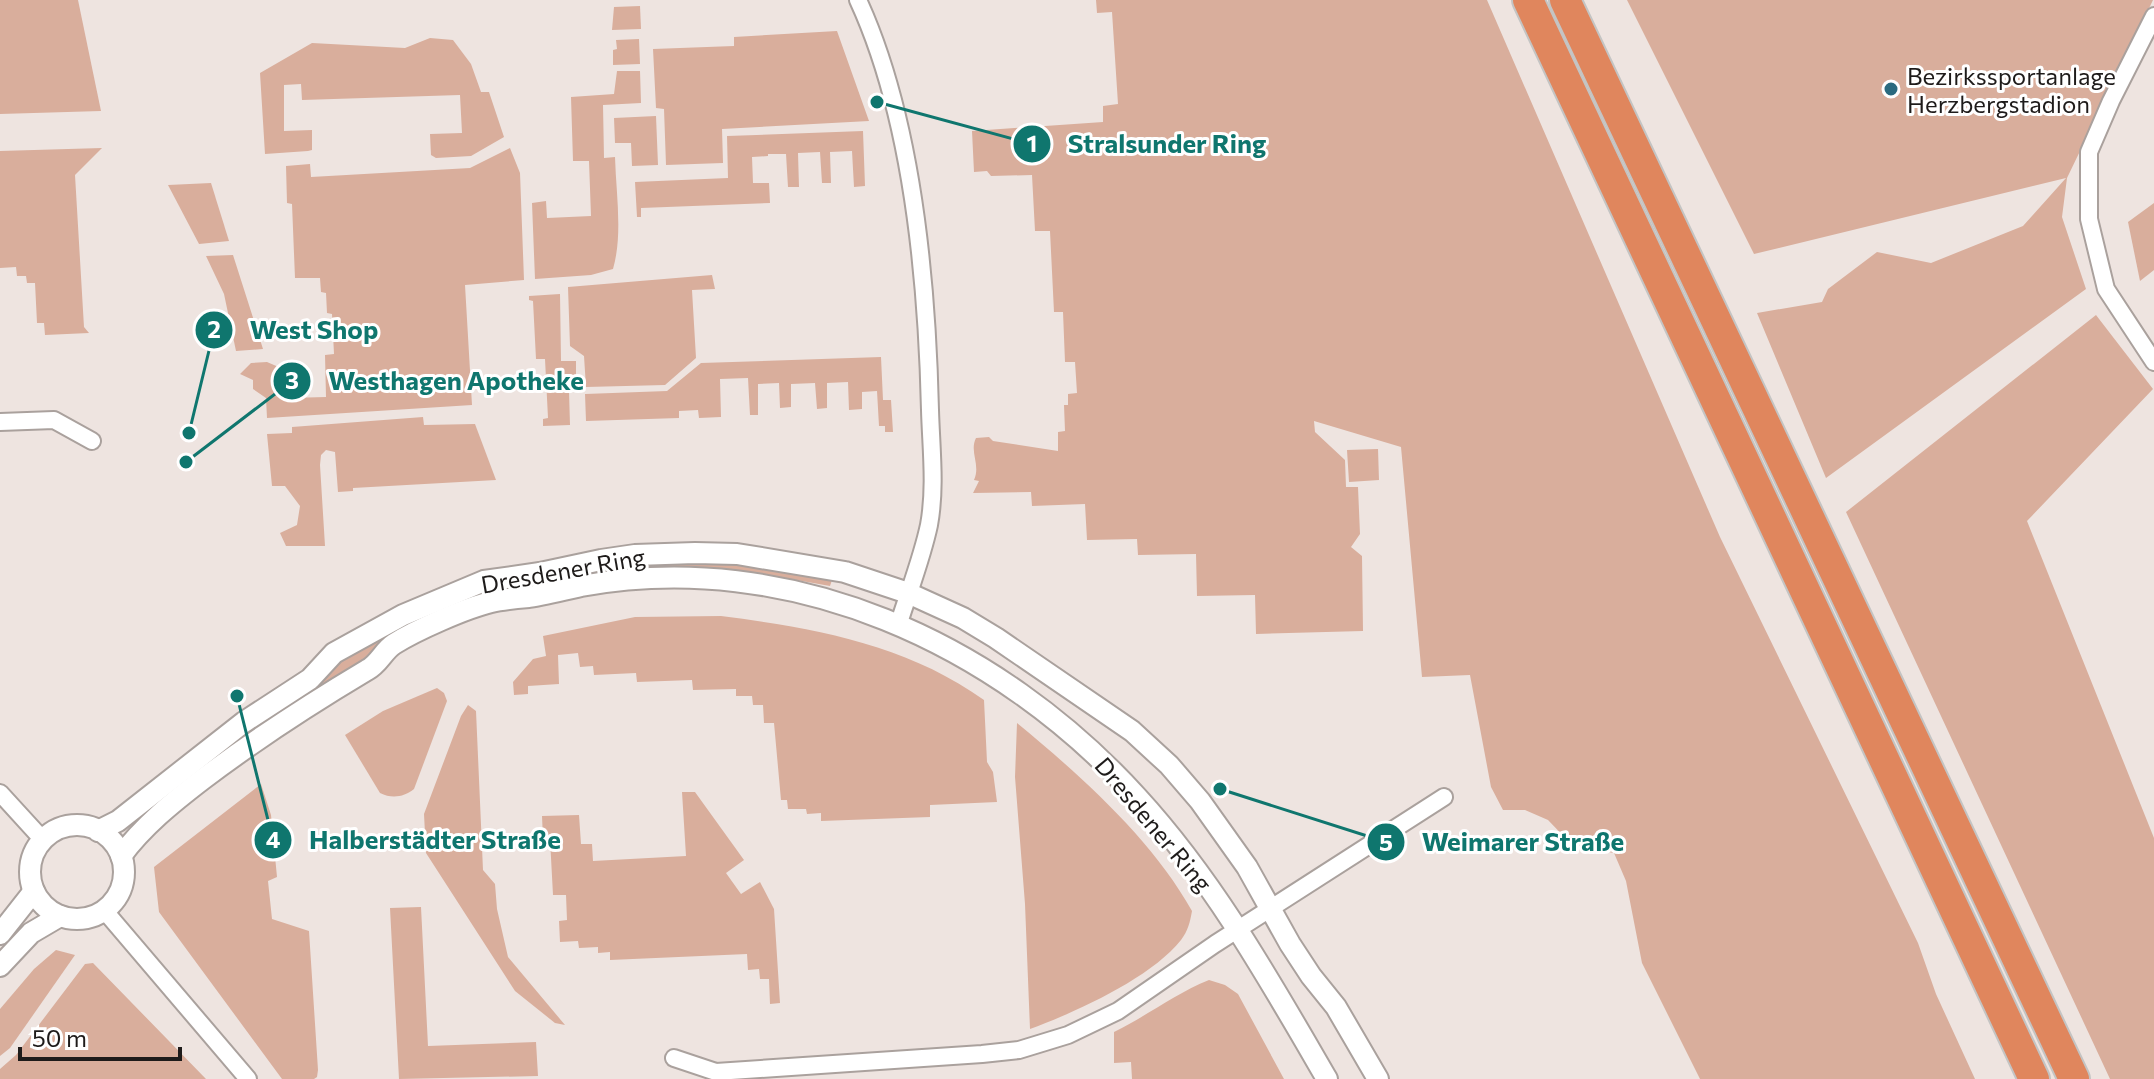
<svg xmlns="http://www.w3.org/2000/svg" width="2154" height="1079" viewBox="0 0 2154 1079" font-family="Commissioner,sans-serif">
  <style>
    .green { fill: #d9ae9c }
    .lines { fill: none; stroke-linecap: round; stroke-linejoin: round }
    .minor-casing { stroke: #aaa19d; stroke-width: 20 }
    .tertiary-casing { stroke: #aaa19d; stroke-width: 24 }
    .motorway-casing { stroke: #c4c4c3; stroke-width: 34 }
    .minor { stroke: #fff; stroke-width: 16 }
    .tertiary { stroke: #fff; stroke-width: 20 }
    .motorway { stroke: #e0865d; stroke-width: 30 }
    .poi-dot { fill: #2b6a7f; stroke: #fff; stroke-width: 3 }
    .labels { text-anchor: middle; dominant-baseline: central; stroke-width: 6; stroke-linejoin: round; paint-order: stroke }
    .poi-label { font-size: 24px; fill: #1e1b1a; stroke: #fff; text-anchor: start }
    .street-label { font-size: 24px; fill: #1e1b1a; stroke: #fff }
    .leader { fill: none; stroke: #0f766e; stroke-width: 3 }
    .callout-dot { fill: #0f766e; stroke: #fff; stroke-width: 3 }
    .mark-label { font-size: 24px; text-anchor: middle; font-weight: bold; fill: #fff }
    .callout-label { font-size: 26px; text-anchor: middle; font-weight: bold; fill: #0f766e; stroke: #fff; stroke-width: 6; stroke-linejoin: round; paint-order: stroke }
  </style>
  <rect width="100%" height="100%" fill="#eee4e0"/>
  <g class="green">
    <path d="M 0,0 L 78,0 L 101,111 L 0,114 Z"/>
    <path d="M 1096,0 L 1487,0 L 1720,537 L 1918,943 L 1936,994 L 1975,1079 L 1700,1079 L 1642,963 L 1626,881 L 1614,853 L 1573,846 L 1548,820 L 1525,810 L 1503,810 L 1491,787 L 1470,675 L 1422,677 L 1401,447 L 1314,421 L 1315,432 L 1345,460 L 1346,487 L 1358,487 L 1360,534 L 1351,547 L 1362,556 L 1363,631 L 1256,634 L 1255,595 L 1197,596 L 1196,554 L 1138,555 L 1137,539 L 1087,540 L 1085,504 L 1032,506 L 1031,492 L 973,493 L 979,481 L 974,480 C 981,465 969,452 976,438 L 989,437 L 993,441 L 1058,451 L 1058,432 L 1065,431 L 1064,405 L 1068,405 L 1068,394 L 1077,393 L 1075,362 L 1065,362 L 1063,312 L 1054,312 L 1050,231 L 1035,231 L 1032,175 L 991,176 L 987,171 L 974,172 L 972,131 L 1103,122 L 1103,106 L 1118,104 L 1112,12 L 1097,13 Z"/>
    <path d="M 1627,0 L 2153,0 L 2067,178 L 2062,217 L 2086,289 L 1826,478 L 1757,313 L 1822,302 L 1828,289 L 1877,252 L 1931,263 L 2023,226 L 2066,178 L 1754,254 Z"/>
    <path d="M 640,6 L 641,29 L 612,30 L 614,7 Z"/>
    <path d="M 837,31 L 869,121 L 722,129 L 723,163 L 666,165 L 664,109 L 656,108 L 653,49 L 734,46 L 734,37 Z"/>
    <path d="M 430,38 L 453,40 L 471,64 L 481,92 L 489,92 L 504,137 L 471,156 L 436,158 L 431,155 L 430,134 L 462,133 L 460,95 L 302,100 L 301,84 L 284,85 L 284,131 L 312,130 L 312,150 L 308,151 L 265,154 L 260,73 L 312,43 L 405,48 Z"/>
    <path d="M 639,39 L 640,64 L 613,65 L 613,50 L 617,49 L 616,40 Z"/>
    <path d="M 617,71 L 640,71 L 641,103 L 603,105 L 604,158 L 615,157 C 616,194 623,234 613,269 L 591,275 L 535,279 L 532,203 L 546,201 L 547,218 L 591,216 L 589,161 L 573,161 L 571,97 L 614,94 Z"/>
    <path d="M 656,116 L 658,165 L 632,166 L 631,143 L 615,143 L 614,118 Z"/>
    <path d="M 863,131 L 865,186 L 854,187 L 852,151 L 830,152 L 831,183 L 822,183 L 820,152 L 798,153 L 799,187 L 788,187 L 786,154 L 768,154 L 768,156 L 752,157 L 753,183 L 769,183 L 770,203 L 641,208 L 641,217 L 637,217 L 635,182 L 728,178 L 727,136 Z"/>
    <path d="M 102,148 L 75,175 L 84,327 L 89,333 L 45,335 L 44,323 L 37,323 L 35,283 L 27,283 L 26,276 L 17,276 L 16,267 L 0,268 L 0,151 Z"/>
    <path d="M 510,148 L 520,173 L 524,280 L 465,285 L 472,405 L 267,418 L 266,398 L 253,389 L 253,380 L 240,374 L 251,363 L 267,362 L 288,371 L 289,398 L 326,397 L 325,355 L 334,354 L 332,314 L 327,313 L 326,293 L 321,292 L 320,278 L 295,278 L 292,204 L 287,203 L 286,166 L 310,164 L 311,177 L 470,168 Z"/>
    <path d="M 211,183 L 229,241 L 199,244 L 168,185 Z"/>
    <path d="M 2154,203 L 2154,270 L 2140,281 L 2128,222 Z"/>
    <path d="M 233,255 L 263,349 L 236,351 L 224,294 L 206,256 Z"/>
    <path d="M 712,275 L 715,289 L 692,290 L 696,358 L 665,385 L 586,387 L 584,356 L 570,346 L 568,287 Z"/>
    <path d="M 560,294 L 561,361 L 576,361 L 576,390 L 569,391 L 570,425 L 543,426 L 543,419 L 548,418 L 545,359 L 536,359 L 533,301 L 529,300 L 529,296 Z"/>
    <path d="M 2096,315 L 2153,389 L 2027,521 L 2154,838 L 2154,1079 L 2110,1079 L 1846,512 Z"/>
    <path d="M 881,357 L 883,400 L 891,400 L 893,432 L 885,432 L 885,426 L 879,426 L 877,391 L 862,392 L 862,409 L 849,410 L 848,382 L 827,383 L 827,408 L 817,409 L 815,383 L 791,384 L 791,407 L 780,408 L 779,383 L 758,384 L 758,415 L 750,415 L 748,378 L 720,379 L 721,417 L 699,418 L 698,410 L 679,411 L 679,418 L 586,421 L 585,394 L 667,391 L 701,363 Z"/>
    <path d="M 423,417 L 424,425 L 475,424 L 496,480 L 353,488 L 353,491 L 338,492 L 335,452 L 326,450 L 321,455 L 320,465 L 325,546 L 286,546 L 280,533 L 297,525 L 300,506 L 285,486 L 272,486 L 267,434 L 292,433 L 292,427 Z"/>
    <path d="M 1378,449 L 1379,480 L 1349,482 L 1347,450 Z"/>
    <path d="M 715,559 L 833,577 L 830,586 L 774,576 L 725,570 L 672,569 L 533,591 L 373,659 L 144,820 L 138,813 L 337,658 L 460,595 L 603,566 Z"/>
    <path d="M 721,616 C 814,628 906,644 984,700 L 987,762 L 993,772 L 997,802 L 930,805 L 930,817 L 821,821 L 821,813 L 807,814 L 806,809 L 788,809 L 787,800 L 781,800 L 774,723 L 764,723 L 763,705 L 753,705 L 752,696 L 736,696 L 736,689 L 693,690 L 692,680 L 637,682 L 636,673 L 594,675 L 593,666 L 580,667 L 578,653 L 558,655 L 559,684 L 528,686 L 528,694 L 514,695 L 513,682 L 533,659 L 546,656 L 543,636 L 635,617 Z"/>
    <path d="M 437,688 L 444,693 L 447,701 L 414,789 C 404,797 392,799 380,793 L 345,735 L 383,711 Z"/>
    <path d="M 468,705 L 476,711 L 483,870 L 495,884 L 497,909 L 508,957 L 565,1025 L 555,1023 L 515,991 L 426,853 L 424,814 L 461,716 Z"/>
    <path d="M 1017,723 C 1080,775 1152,839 1192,911 C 1190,922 1188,931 1181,940 C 1151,978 1076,1012 1030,1029 L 1025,904 L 1015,777 Z"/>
    <path d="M 261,784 L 271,815 L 277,877 L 268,881 L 272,919 L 309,931 L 318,1070 L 317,1077 L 314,1079 L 282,1079 L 159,912 L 154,867 Z"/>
    <path d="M 682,792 L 695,792 L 744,860 L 726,873 L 741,894 L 760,882 L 774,909 L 780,1003 L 770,1004 L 769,979 L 760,979 L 759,969 L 748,970 L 747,954 L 610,960 L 610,952 L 598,953 L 598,947 L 579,948 L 578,941 L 560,942 L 559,921 L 567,920 L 566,895 L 553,895 L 550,839 L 543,839 L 542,816 L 579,815 L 581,844 L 592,844 L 593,861 L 686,856 Z"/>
    <path d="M 421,907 L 428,1046 L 536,1042 L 538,1076 L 399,1079 L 390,908 Z"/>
    <path d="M 56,950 L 75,955 L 10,1048 L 0,1056 L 0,1009 L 34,969 Z"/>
    <path d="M 93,963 L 206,1079 L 0,1079 L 0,1069 L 16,1055 L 85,964 Z"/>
    <path d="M 1209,980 L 1225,985 L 1238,994 L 1284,1079 L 1132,1079 L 1131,1062 L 1114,1063 L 1114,1032 C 1147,1016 1176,993 1209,980 Z"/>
  </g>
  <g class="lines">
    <defs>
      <g id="minor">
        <path d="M 858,0 C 913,119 927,280 930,410 C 931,447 936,487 929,525 C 922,558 909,591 899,623"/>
        <path d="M 2154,16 L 2111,101 L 2089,152 L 2089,219 L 2106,289 L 2154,362"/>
        <path d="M 0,422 L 54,420 L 92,441"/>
        <path d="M 0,793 L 43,840"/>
        <path d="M 104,910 L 248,1079"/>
        <path d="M 674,1058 L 716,1072 L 982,1054 L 1019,1050 L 1068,1035 L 1118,1011 L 1215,944 L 1444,797"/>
      </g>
      <g id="tertiary">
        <circle cx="77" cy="872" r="47"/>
        <path d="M 98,831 L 118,821 L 244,722 L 310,679 L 334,653 L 403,615 L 484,581 L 540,573 L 601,560 L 635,555 L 695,553 L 737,554 L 845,572 L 908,593 L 963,618 L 996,638 L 1132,731 L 1169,765 L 1200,801 L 1247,867 L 1290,944 L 1311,976 L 1336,1007 L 1378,1079"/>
        <path d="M 121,856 C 143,826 173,802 203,779 C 256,739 310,704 367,670 C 379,664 383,651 394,644 C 416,630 466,608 491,602 C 503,599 516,598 529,597 C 546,594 563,590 581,586 C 790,548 997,643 1137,797 C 1214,881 1270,981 1327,1079"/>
        <path d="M 0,934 L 34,891"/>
        <path d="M 0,966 L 31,933 L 60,916"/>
      </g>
      <g id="motorway">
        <path d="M 1528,0 L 2034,1079"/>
        <path d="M 1565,0 L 2074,1079"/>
      </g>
    </defs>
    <use href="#minor" class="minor-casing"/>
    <use href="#tertiary" class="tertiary-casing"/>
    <use href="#motorway" class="motorway-casing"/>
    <use href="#minor" class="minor"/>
    <use href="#tertiary" class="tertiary"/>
    <use href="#motorway" class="motorway"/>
  </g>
  <circle class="poi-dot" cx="1891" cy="89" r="8"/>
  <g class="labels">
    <g class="poi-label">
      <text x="1907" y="75">Bezirkssportanlage<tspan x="1907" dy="28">Herzbergstadion</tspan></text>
    </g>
    <g class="street-label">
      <text transform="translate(563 570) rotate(-10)">Dresdener Ring</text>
      <text transform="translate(1154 824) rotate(50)">Dresdener Ring</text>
    </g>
  </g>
  <path class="leader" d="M877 102L1032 144M189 433L214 330M186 462L292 381M237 696L273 840M1220 789L1386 842"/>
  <g class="callout-dot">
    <circle cx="877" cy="102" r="8"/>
    <circle cx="189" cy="433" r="8"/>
    <circle cx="186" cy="462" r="8"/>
    <circle cx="237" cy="696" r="8"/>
    <circle cx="1220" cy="789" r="8"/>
    <circle cx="1032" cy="144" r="20"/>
    <circle cx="214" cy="330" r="20"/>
    <circle cx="292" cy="381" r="20"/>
    <circle cx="273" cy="840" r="20"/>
    <circle cx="1386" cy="842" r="20"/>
  </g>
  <g class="mark-label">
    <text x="1032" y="152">1</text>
    <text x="214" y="338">2</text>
    <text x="292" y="389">3</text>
    <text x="273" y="848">4</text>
    <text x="1386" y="851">5</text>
  </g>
  <g class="callout-label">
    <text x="1167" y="153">Stralsunder Ring</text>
    <text x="314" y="339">West Shop</text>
    <text x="456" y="390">Westhagen Apotheke</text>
    <text x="435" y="849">Halberstädter Straße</text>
    <text x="1523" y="851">Weimarer Straße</text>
  </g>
  <path d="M20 1047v12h160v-12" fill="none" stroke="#1e1b1a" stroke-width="4"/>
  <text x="32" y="1047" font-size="24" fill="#1e1b1a" stroke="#ffffff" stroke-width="6" paint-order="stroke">50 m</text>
</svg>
